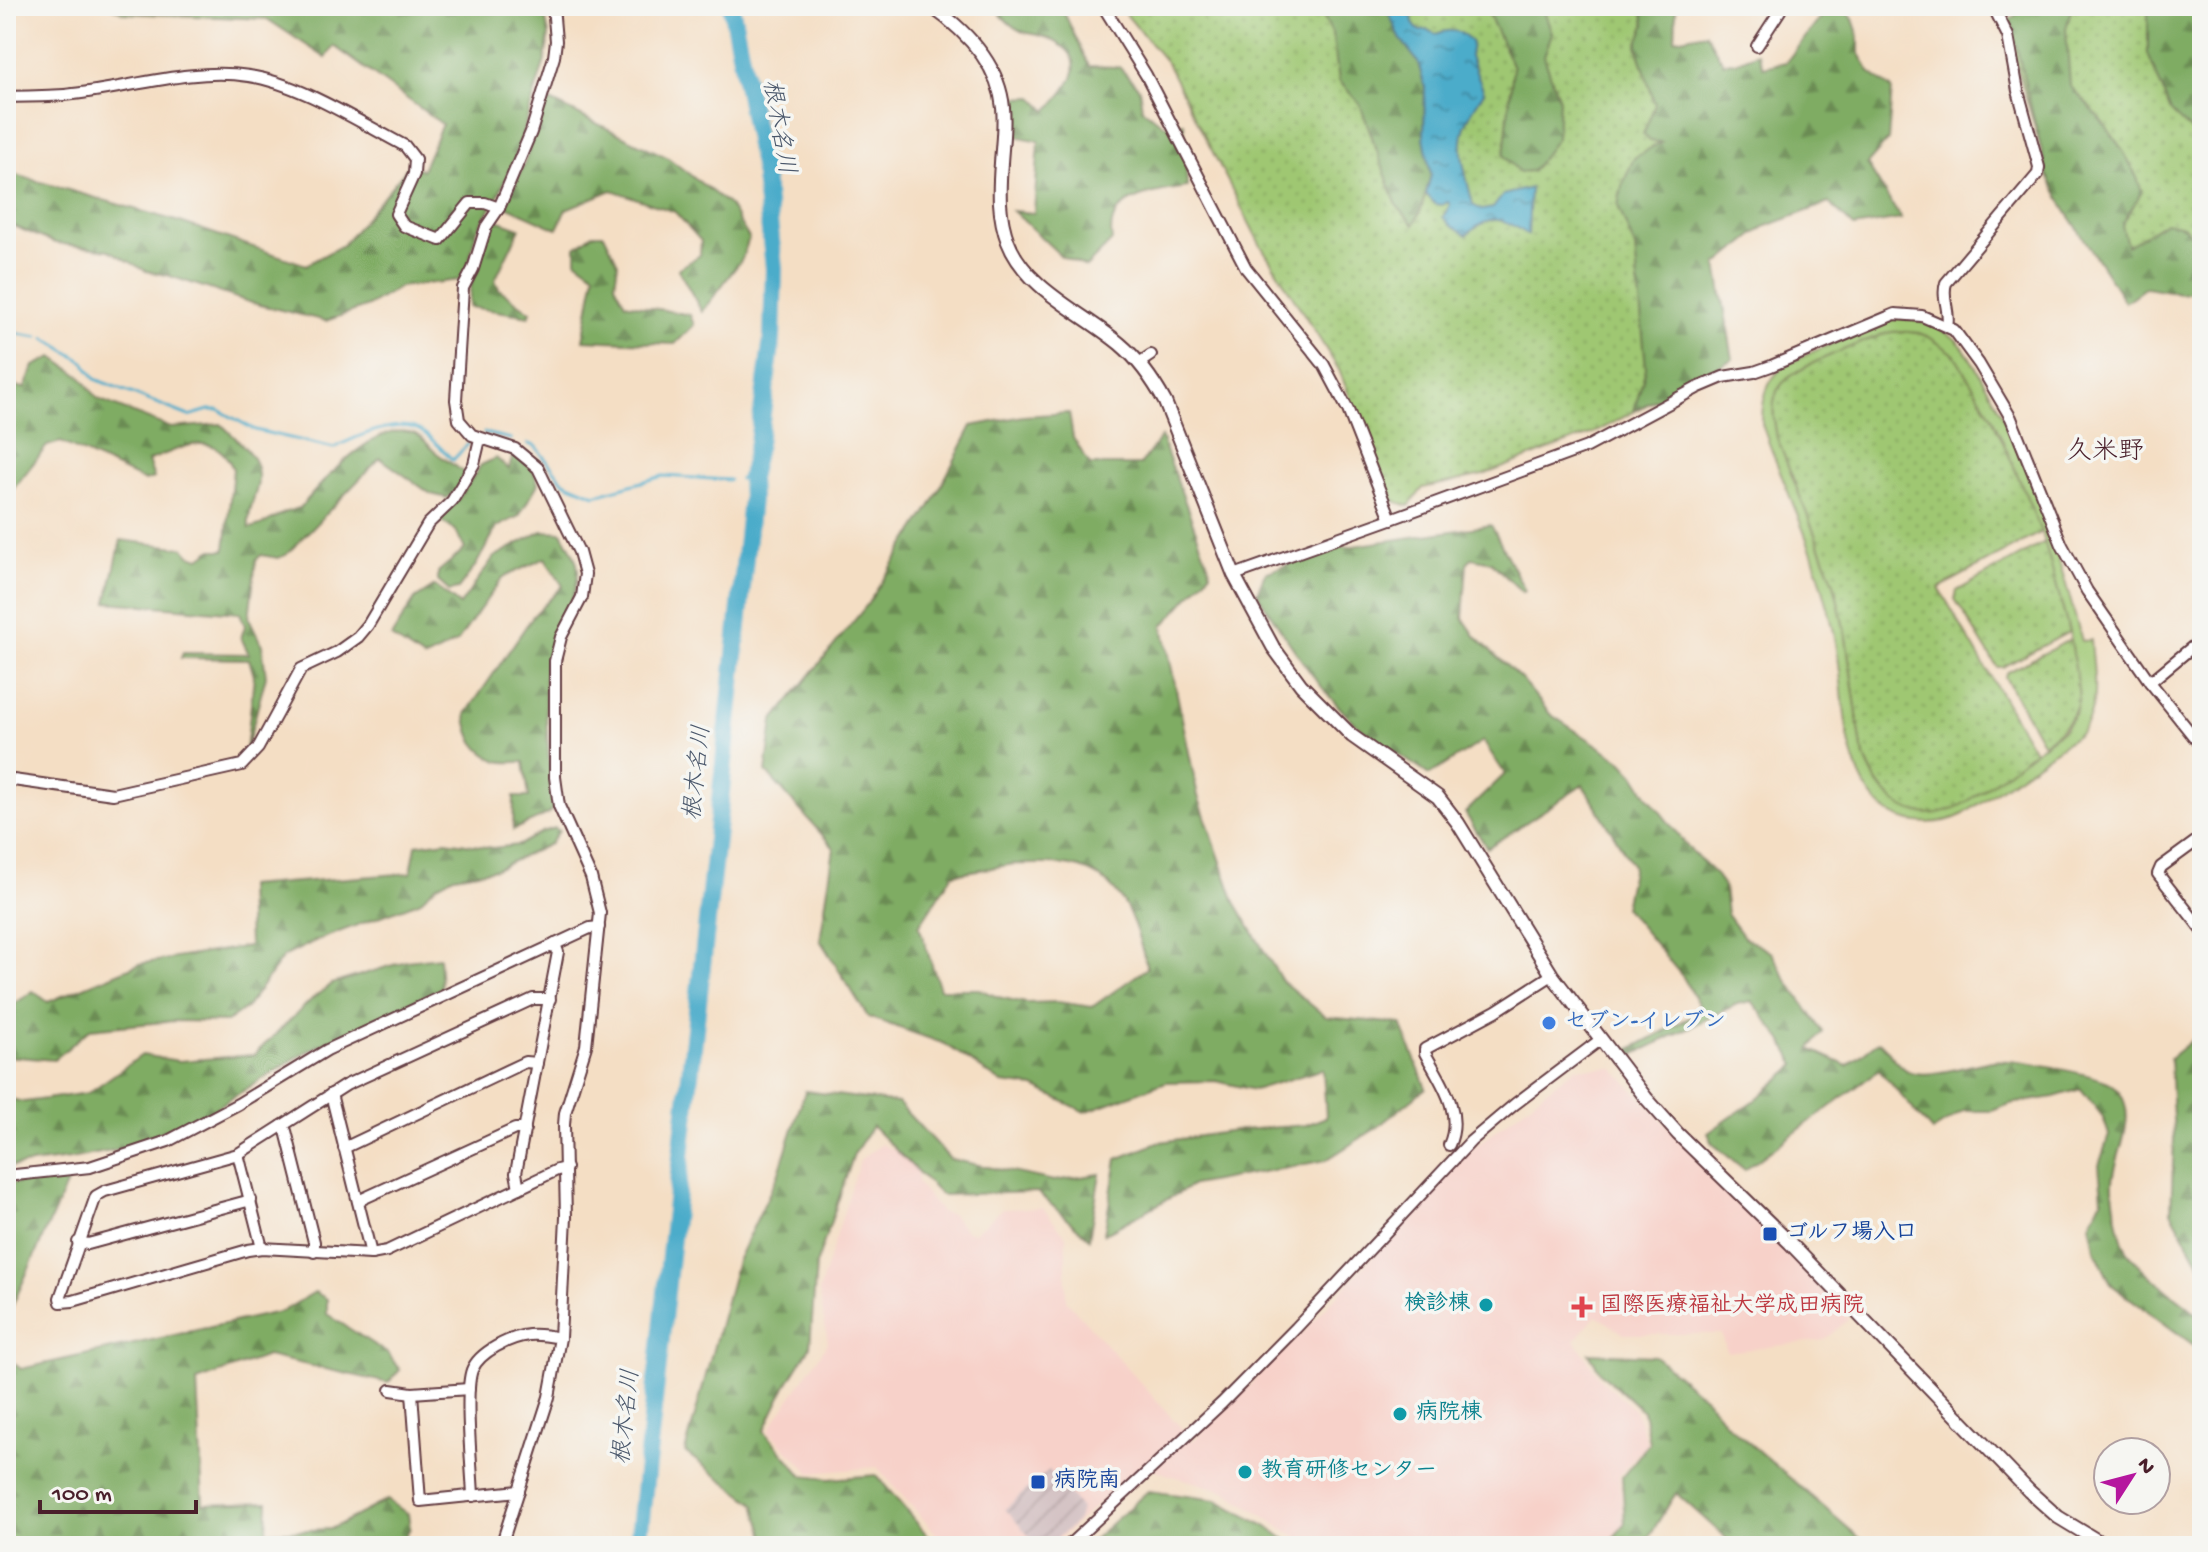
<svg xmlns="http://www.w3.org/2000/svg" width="2208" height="1552" viewBox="0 0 2208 1552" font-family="'Gochi Hand','Klee One',sans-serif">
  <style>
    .built { fill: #f7d1c9 }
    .industrial { fill: url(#industrial-furrows) }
    .green { fill: url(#green-dots); stroke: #74734e; stroke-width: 2 }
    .forest { fill: url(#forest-firs); stroke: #646648; stroke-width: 2; fill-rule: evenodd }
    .pitch { fill: #9fc772; stroke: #74734e; stroke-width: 2; fill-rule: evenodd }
    .water { fill: url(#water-ripples); stroke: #4a667a; stroke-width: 2 }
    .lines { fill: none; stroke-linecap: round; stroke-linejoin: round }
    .stream { stroke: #4bacca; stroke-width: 3 }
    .river { stroke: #4bacca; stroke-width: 18 }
    .minor-casing { stroke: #643c42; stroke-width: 14 }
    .tertiary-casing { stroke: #643c42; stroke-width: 16 }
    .minor { stroke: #fff; stroke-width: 10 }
    .tertiary { stroke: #fff; stroke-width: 12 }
    .shop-dot { fill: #3f7fe0; stroke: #f6f6f2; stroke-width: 3 }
    .transit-dot { fill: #1a4fb4; stroke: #f6f6f2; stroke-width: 3 }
    .culture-dot { fill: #0f9aa8; stroke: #f6f6f2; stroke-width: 3 }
    .health-dot { fill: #e0444e; stroke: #f6f6f2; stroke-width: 3 }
    .labels { text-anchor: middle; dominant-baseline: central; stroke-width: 7; stroke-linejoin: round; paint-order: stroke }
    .shop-label { font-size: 22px; font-weight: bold; fill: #366cbe; stroke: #f6f6f2; text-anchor: start }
    .transit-label { font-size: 22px; font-weight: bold; fill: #164399; stroke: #f6f6f2; text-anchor: start }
    .culture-label { font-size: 22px; font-weight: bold; fill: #0d838f; stroke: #f6f6f2; text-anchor: start }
    .health-label { font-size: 22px; font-weight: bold; fill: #be3a42; stroke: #f6f6f2; text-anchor: start }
    .water-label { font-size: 24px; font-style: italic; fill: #4a576b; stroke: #f6f6f2 }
    .quarter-label { font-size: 26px; fill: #4a1f2b; stroke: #f6f6f2 }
  </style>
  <defs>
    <pattern id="industrial-furrows" width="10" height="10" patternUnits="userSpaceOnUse" patternTransform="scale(2)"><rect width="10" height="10" fill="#d2bfc1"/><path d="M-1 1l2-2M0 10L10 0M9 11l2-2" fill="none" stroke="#b6a4a6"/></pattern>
    <pattern id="green-dots" width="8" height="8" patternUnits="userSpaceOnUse" patternTransform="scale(2)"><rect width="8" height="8" fill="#9fc772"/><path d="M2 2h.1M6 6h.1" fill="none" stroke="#8aaa63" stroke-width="1.8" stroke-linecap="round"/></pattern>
    <pattern id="forest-firs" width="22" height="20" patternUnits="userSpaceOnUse" patternTransform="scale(2)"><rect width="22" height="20" fill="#7fac64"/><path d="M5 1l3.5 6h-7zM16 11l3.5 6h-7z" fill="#6a8b53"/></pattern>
    <pattern id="water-ripples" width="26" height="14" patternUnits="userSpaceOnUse" patternTransform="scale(2)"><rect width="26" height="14" fill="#4bacca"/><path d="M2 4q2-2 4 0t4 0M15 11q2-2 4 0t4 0" fill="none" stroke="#408ba4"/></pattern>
  </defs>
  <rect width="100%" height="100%" fill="#f6f6f2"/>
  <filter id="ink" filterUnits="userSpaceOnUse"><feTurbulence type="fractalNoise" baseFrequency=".0125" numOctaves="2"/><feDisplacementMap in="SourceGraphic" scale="16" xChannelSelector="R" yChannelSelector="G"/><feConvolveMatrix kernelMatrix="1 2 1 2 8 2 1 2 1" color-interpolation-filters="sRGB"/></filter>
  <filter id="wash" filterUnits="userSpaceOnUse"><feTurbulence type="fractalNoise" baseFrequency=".006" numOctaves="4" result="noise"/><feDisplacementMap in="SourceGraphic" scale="32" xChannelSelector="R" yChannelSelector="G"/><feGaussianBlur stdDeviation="1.8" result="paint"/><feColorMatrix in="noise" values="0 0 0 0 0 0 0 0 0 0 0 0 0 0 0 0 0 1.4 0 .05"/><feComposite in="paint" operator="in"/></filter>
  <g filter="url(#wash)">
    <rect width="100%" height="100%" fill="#f4dec4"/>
    <path class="built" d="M 1575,1068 L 1613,1068 L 1849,1319 L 1824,1340 L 1727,1352 L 1722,1334 L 1624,1334 L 1596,1315 L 1575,1340 L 1601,1380 L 1635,1410 L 1647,1443 L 1619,1475 L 1623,1524 L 1604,1546 L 1310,1546 L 1225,1491 L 1166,1474 L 1142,1464 L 1051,1546 L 947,1546 L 877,1467 L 811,1473 L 768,1431 L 828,1343 L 819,1291 L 860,1160 L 881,1144 L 901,1154 L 917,1173 L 918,1184 L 941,1212 L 951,1214 L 967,1231 L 974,1233 L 1002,1209 L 1043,1208 L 1066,1236 L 1066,1300 L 1193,1441 L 1308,1327 L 1473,1148 Z"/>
    <path class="industrial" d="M 1049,1470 L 1081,1509 L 1078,1520 L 1048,1546 L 1038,1546 L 1005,1509 Z"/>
    <g class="green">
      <path d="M 1119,6 L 1676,6 L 1673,110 L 1696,378 L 1598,431 L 1483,475 L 1423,488 L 1409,506 L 1391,500 L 1339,370 L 1260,244 L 1167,63 Z"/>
      <path d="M 2036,6 L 2202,6 L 2202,283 L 2142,262 L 2047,169 L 2008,36 Z"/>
      <path d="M 1899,331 C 1915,331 1932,336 1945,346 C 1983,376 2022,485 2041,532 L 1939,588 L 2034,751 C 2011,769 1973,804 1947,812 C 1903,827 1874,785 1862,749 L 1846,638 L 1834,583 L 1777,438 C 1774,422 1770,402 1779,388 C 1792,366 1860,344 1886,333 Z"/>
      <path d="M 2045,542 L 2069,632 L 2003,667 L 1997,667 L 1955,599 L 1957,591 Z"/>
      <path d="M 2071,639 C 2080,693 2091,708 2043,744 L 2005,677 L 2006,673 Z"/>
    </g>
    <g class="forest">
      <path d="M 111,6 L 438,6 L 450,11 L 453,6 L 543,6 L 549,35 L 545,60 L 515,158 L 497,198 L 476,232 L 468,266 L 459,280 L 399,287 L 368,306 L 326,321 L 252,303 L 167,275 L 146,271 L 109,250 L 55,243 L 6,223 L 6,172 L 183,223 L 306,265 L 343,245 L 410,164 L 422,170 L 442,124 L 334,46 L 326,58 L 267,19 L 124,13 Z"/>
      <path d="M 993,6 L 1061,6 L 1089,66 L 1119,67 L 1139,88 L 1142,109 L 1165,125 L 1184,123 L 1187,187 C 1154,193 1104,196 1112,241 L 1086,267 L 1061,256 L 1013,211 L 1034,213 L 1039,141 L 1015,136 L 1016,98 L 1033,97 L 1047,111 C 1073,83 1094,56 1045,37 C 1037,34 1028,34 1021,31 C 1010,26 1001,15 993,6 Z"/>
      <path d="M 1318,6 L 1386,6 L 1400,38 L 1418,62 L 1425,88 L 1424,137 L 1431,175 L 1421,210 L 1414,225 L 1397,206 L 1360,104 L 1339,81 L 1332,33 Z"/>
      <path d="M 1485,6 L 1542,6 L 1552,33 L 1544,56 L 1559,100 L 1557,138 L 1532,171 L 1519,172 L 1504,156 L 1513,67 Z"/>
      <path d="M 1642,6 L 1676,6 L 1675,39 L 1706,33 L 1723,63 L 1735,62 L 1758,53 L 1763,67 L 1786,62 L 1830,6 L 1842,6 L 1853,19 L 1859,37 L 1859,52 L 1870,72 L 1892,89 L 1888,140 L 1867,164 L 1901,219 L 1854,227 L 1829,203 L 1764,227 L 1717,265 L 1733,359 L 1634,411 L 1646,368 L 1635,248 L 1618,206 L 1622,186 L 1634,158 L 1661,142 L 1650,141 L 1643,134 L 1655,105 L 1637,45 L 1645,25 Z"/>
      <path d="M 2028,6 L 2072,6 L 2066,29 L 2070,86 C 2100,116 2129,151 2142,191 L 2122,225 L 2127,246 L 2166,222 L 2183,226 L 2202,243 L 2202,290 L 2180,293 L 2146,287 L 2125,302 L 2065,209 L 2047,174 L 2016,45 L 2006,22 Z"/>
      <path d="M 2148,6 L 2202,6 L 2202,21 L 2199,24 L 2202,33 L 2202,141 L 2171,112 L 2148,54 Z"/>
      <path d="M 546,99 L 667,157 L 728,204 L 749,238 L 742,259 L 702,312 L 678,269 L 700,255 L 701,241 L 675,212 L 612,190 L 566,209 L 557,229 L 506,206 L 525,162 Z"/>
      <path d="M 497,220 L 520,228 L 495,280 L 499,289 L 531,312 L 529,316 L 469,307 C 469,279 482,244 497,220 Z"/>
      <path d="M 593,234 L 604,234 L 618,263 L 615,284 L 625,303 L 690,315 L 694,325 L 675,344 L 583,340 L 595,274 L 576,260 L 576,247 Z"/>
      <path d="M 53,357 L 80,376 L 98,399 L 171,428 L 221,424 C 241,444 266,460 256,491 C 252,504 248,514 249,528 C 268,526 279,511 300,508 C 322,482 377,417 416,434 C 423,437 428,445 434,451 C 444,459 455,466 465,473 L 455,492 L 447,498 L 431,494 L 380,458 L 286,555 L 278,558 L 261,555 L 256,560 L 249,618 L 262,645 L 266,676 L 246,751 L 254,676 L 249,659 L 181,658 L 183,653 L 249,654 L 241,638 L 245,626 L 240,613 L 107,602 L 121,540 L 184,548 L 190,555 L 200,558 L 211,550 L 225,550 L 233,469 C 215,426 180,449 148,461 L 154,478 L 145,481 L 61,442 L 47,446 L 6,498 L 6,385 L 25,388 L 34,366 Z"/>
      <path d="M 1069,413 L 1073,438 L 1090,465 L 1140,465 L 1161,437 L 1211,572 L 1163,626 L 1198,796 L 1235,902 L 1282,981 L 1326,1017 L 1401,1024 L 1426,1088 L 1375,1129 L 1326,1160 L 1193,1185 L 1104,1234 L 1117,1159 L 1160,1142 L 1241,1130 L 1306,1125 L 1326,1117 L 1323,1069 L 1254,1090 L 1216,1081 L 1166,1082 L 1085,1112 L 1034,1087 L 1002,1083 L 945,1044 L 868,1017 L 820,940 L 834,848 L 766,772 L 773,721 L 867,605 L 933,502 L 972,426 L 1023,416 ZM 1015,864 C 1033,865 1054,862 1071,866 C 1124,876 1135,923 1147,968 L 1092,1007 L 1058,1002 L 1026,1003 L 998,997 L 979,989 L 940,989 L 919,926 L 953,874 Z"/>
      <path d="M 513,455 L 533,469 L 538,484 L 519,516 L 497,527 L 476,565 L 458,589 L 449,591 L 438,581 L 438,572 L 465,549 L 456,531 L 438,519 L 457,501 L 481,465 L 496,458 L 509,469 Z"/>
      <path d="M 1491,525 L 1525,591 L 1522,592 L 1491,562 L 1472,558 L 1467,563 L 1463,618 L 1476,637 L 1522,680 L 1550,714 L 1622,761 L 1634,774 L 1647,795 L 1693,853 L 1713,872 L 1724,887 L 1727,914 L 1744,937 L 1772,953 L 1786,979 L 1823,1032 L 1810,1049 L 1847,1066 L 1879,1041 C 1888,1049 1898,1066 1908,1071 C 1928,1080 1970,1064 1992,1061 C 2008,1058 2098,1074 2111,1084 C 2144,1110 2115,1151 2113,1182 C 2112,1194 2119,1231 2123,1242 C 2135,1271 2179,1297 2202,1318 L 2202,1351 L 2112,1285 L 2096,1253 L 2090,1224 L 2102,1199 L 2099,1165 L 2109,1135 L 2103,1117 L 2081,1089 L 2054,1097 L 2010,1104 L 1992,1111 L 1964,1111 L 1932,1131 L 1879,1070 L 1745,1170 L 1713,1144 L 1708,1133 L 1754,1101 L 1796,1065 L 1782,1040 L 1752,1001 L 1737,1004 L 1629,1057 L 1627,1051 L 1702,1011 L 1683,977 L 1624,907 L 1633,866 L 1583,785 L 1487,848 L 1465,813 L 1505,774 L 1483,741 L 1429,775 C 1399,754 1365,735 1340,708 C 1308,674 1283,633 1257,593 L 1265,573 L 1341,545 L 1347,547 Z"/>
      <path d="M 542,531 L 562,532 C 568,544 578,558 578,572 C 577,608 546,635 545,671 C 544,716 550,763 553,808 L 548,814 L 513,830 L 514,797 L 529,797 L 524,762 C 516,762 504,763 498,761 C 477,752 467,735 466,714 L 533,616 L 563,586 L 545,558 L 502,578 L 457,642 L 424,659 L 391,637 L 415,599 L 435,586 L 460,605 L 494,557 Z"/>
      <path d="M 555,828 L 559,831 L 550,844 L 496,869 L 454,876 L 436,886 L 419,902 L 315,941 L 283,957 L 246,1008 L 227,1022 L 174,1021 L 90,1029 L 54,1060 L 6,1056 L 6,1010 L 33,991 L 48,1002 L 139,964 L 249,946 L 247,886 L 411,873 L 416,845 L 446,841 L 493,848 L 519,845 L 542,832 Z"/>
      <path d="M 439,957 L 441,988 L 306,1052 L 212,1110 L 121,1149 L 70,1159 L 6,1167 L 6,1098 L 24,1102 L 88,1093 L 142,1055 L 179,1061 L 254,1055 L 313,998 L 332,984 L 406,961 Z"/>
      <path d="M 2202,1032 L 2202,1268 L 2171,1211 L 2174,1139 L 2170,1058 Z"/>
      <path d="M 805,1091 L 898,1103 L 950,1159 L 1054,1181 L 1100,1174 L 1089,1238 L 1037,1192 L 941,1195 L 872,1126 L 854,1154 L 816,1265 L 810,1347 L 786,1386 L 764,1431 L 803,1476 L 829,1479 L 876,1475 L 934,1543 L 930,1546 L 768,1546 L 755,1504 L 685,1452 L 737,1261 L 778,1175 Z"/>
      <path d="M 69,1178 L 69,1179 L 6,1320 L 6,1184 Z"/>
      <path d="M 315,1292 L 327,1299 L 327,1314 L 388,1354 L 400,1370 L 388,1383 L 267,1356 L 197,1381 L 203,1504 L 268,1502 L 267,1532 L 331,1529 L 387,1500 L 408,1514 L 410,1528 L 400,1546 L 6,1546 L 6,1357 L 21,1369 L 283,1311 Z"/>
      <path d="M 1589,1353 L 1655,1356 L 1706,1399 L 1726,1423 L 1869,1546 L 1735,1546 L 1676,1493 L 1643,1546 L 1606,1546 L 1625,1524 L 1622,1477 L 1649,1443 L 1643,1411 L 1601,1373 Z"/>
      <path d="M 1148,1491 L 1217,1500 L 1271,1529 L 1295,1546 L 1086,1546 Z"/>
    </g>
    <path class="pitch" d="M 1897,318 C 1915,320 1933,323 1949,334 C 1964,344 1972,362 1982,378 C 2031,459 2057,550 2082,641 L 2091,640 C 2093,670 2101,707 2081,732 L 1964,814 C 1937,828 1896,826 1875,800 C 1841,759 1845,693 1836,643 C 1833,625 1828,607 1823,589 C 1808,533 1781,480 1762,424 C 1762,406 1764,386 1778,372 C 1793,356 1872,328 1897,318 ZM 1899,331 L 1919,333 L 1929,337 L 1954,354 L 1992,417 L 2018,476 L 2043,536 L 2071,639 L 2079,697 L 2075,714 L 2064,729 L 1971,799 C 1918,834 1879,802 1862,749 L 1846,638 L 1834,583 L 1777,438 C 1774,422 1770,402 1779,388 C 1792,366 1860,344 1886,333 Z"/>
    <path class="water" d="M 1386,6 L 1412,6 C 1412,16 1411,25 1420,31 L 1428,30 L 1436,34 C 1449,28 1463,30 1472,43 L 1470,56 L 1484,92 C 1479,101 1472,110 1468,119 C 1454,147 1467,176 1473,205 L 1482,210 L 1493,208 L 1503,195 L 1530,188 L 1528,235 C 1504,217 1490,213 1467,235 L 1451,226 L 1443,217 L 1450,205 L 1448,202 L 1442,205 L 1435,204 L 1426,194 L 1431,175 L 1424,137 L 1425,88 L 1418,62 L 1400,38 Z"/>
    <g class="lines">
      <g class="stream">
        <path d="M 6,332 L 38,337"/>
        <path d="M 45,338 L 84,362 L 95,379 L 189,416 L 209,410 L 219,410 L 255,430 L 334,448 C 355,437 397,418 419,430 C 431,436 443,451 453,460 L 468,444"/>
        <path d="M 484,433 L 511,439"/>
        <path d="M 528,444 L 535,446 L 564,482 L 595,495 L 663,476 L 729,480"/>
        <path d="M 740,479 L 750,478"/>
      </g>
      <path class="river" d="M 638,1546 L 718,821 L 751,499 L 750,478 L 758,443 L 772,338 L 774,268 L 764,176 L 731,6"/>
    </g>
  </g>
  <g filter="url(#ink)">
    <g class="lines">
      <defs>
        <g id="minor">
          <path d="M 1103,6 L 1146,75 L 1246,268 L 1324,365 L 1348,410 L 1391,519 L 1234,575"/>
          <path d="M 1757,46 L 1783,6"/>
          <path d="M 6,97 C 28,96 51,97 73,94 C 129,88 192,67 249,76 C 299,83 359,122 405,146 L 415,159 L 414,174 L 396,214 L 404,226 L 440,240 L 470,203 L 485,203 L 499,208"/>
          <path d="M 1947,326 C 1951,312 1941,298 1946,283 L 2038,174 L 2039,167 L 2018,91 L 2008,36 L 1993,6"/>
          <path d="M 1139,363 L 1151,355"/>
          <path d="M 1391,519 L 1587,447 L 1697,388 L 1723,377 L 1754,372 L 1771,366 L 1895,314 L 1922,316 L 1954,330 L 1979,364 L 2011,418 L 2062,545 L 2087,591 L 2150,682 L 2202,747"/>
          <path d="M 2150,682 L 2202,639"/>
          <path d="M 6,779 L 113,794 L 242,765 L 258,748 L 301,669 L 337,652 L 358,637 L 368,625 L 428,524 L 452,501 L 464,481 L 474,464 L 480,439"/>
          <path d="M 2202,837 L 2161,867 L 2158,874 L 2202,930"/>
          <path d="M 550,999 L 533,999 L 346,1085 L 238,1154 L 105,1191 L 96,1196 L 60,1298 L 61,1302 L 73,1301 L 248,1250 L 262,1248 L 371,1254 L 387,1251 L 557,1170 L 566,1168"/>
          <path d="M 331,1094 L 371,1254"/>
          <path d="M 282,1126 L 286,1131 L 314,1242 L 314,1252"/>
          <path d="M 1449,1145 C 1464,1112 1440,1081 1425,1053 L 1425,1049 L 1496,1011 L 1552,975"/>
          <path d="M 344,1148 L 525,1062 L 537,1063"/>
          <path d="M 238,1154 L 262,1248"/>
          <path d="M 6,1176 L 90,1167 L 168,1141 L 238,1104 L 327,1050 L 590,928 L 599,927"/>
          <path d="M 519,1188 L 516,1173 L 558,952 L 555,944"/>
          <path d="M 358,1201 L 515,1129 L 525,1129"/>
          <path d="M 78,1242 L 88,1244 L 251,1200"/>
          <path d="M 391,1390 L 412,1393 L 469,1389"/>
          <path d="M 412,1393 L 420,1501 L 519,1491"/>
          <path d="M 473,1496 C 472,1469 464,1391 472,1370 C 479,1352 510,1337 529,1335 C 539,1334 550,1336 560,1338"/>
          <path d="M 501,1546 L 549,1397 L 560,1338 L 566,1217 L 564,1125 L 565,1113 L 586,1046 L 600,913 L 591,877 L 559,806 L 555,777 L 555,661 L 561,637 L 582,597 L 585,574 L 579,552 L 538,468 L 515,449 L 472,435 L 459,420 L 456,400 L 463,288 L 473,269 L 486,227 L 499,208 L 531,132 L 554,57 L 556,41 L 553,6"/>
          <path d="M 1068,1546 L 1222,1403 L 1296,1328 L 1471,1141 L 1515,1104 L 1600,1040"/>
        </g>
        <path id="tertiary" d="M 931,6 C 965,30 999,64 1003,108 C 1005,126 1002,145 1001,163 C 999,190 998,216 1008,242 C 1026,289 1083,313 1120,344 C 1139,360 1153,380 1165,402 L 1234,575 L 1273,647 L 1301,685 L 1352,736 L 1438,797 L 1458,823 L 1552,975 L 1646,1098 L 1678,1134 L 1790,1243 L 2029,1491 L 2058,1517 L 2106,1546"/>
      </defs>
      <use href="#minor" class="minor-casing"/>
      <use href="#tertiary" class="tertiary-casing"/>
      <use href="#minor" class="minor"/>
      <use href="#tertiary" class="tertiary"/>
    </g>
  </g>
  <circle class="shop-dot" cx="1549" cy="1023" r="8"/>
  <g class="transit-dot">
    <rect x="1762" y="1226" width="16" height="16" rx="4"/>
    <rect x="1030" y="1474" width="16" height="16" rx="4"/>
  </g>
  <g class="culture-dot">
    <circle cx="1486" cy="1305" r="8"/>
    <circle cx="1400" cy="1414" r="8"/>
    <circle cx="1245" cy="1472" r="8"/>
  </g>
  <path class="health-dot" d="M1578 1295h8v8h8v8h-8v8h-8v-8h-8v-8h8z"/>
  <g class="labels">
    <g class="shop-label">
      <text x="1565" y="1023">セブン-イレブン</text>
    </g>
    <g class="transit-label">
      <text x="1786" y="1234">ゴルフ場入口</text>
      <text x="1054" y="1482">病院南</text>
    </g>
    <g class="culture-label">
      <text x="1470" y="1305" text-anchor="end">検診棟</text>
      <text x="1416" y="1414">病院棟</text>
      <text x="1261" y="1472">教育研修センター</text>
    </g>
    <g class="health-label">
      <text x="1600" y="1307">国際医療福祉大学成田病院</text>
    </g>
    <g class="water-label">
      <text transform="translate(777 127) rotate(80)">根木名川</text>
      <text transform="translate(699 773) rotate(-84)">根木名川</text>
      <text transform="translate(628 1417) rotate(-84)">根木名川</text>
    </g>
    <g class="quarter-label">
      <text x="2105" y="453">久米野</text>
    </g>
  </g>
  <rect width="2208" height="1552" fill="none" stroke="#f6f6f2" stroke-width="32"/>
  <g transform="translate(2132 1476) rotate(54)"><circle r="38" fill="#f6f6f2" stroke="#b1a0a2" stroke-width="2"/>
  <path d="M0-6L14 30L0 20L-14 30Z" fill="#b5179e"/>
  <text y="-12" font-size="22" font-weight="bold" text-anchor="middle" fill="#4a1f2b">N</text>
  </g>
  <path d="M40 1500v12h156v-12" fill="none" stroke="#4a1f2b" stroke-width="4"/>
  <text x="52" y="1500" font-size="24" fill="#4a1f2b" stroke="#f6f6f2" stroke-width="6" paint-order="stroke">100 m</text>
</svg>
